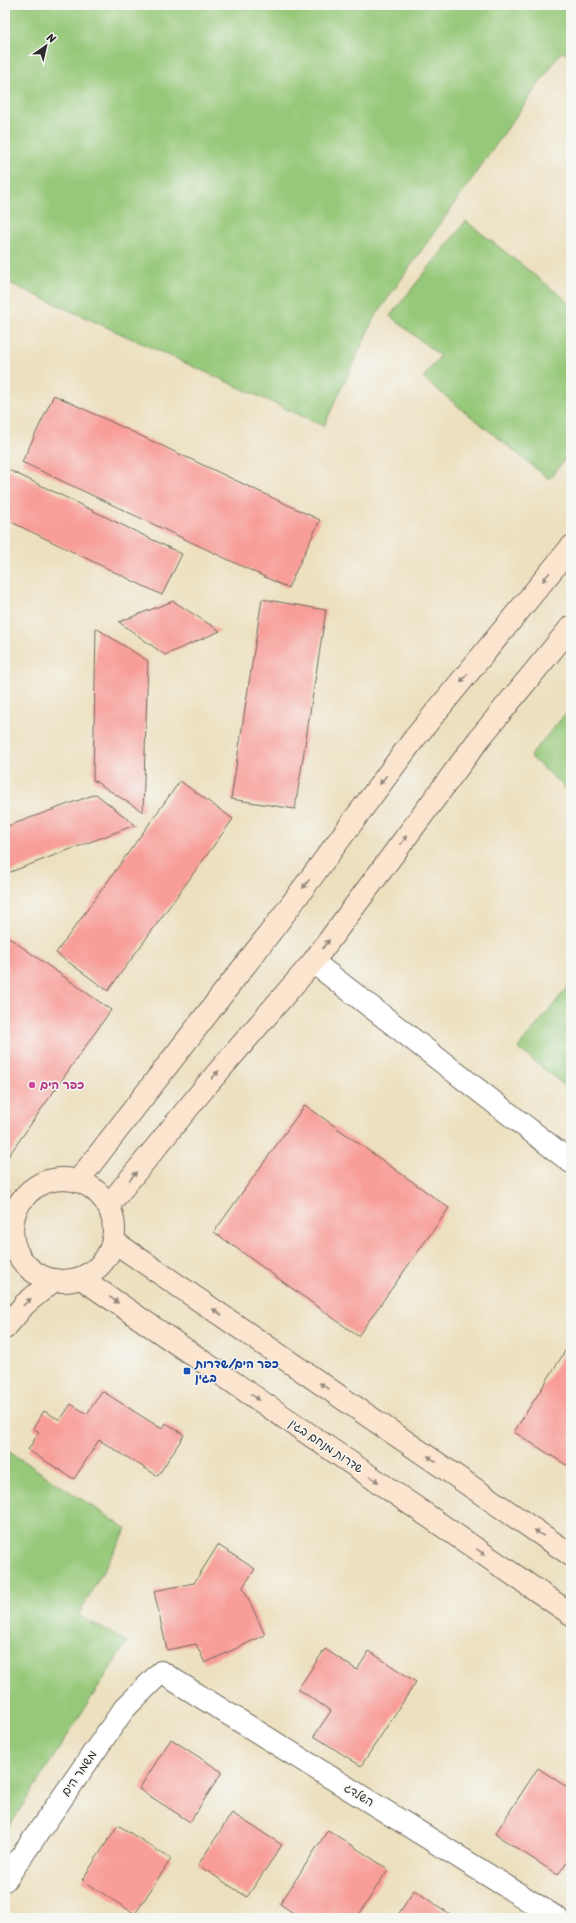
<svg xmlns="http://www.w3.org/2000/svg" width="576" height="1923" viewBox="0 0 576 1923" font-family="Sriracha,'Playpen Sans Hebrew',sans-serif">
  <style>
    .green { fill: #95c878; stroke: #607a52 }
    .building { fill: #f89d98 }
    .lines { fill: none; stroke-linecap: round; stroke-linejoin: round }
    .street-casing { stroke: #6f6a5f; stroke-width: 24 }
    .secondary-casing { stroke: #6f6a5f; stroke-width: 24 }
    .path { stroke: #6f6a5f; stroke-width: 2.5; stroke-dasharray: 1 3; stroke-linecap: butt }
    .street { stroke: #fff; stroke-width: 22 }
    .secondary { stroke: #fce5cf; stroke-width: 22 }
    .oneway { fill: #94887d }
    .hotel-dot { fill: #d1479c; stroke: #f6f6f2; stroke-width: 1.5 }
    .transit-dot { fill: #1a4fb4; stroke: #f6f6f2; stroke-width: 1.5 }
    .labels { text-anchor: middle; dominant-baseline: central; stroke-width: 3; stroke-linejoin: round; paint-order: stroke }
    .hotel-label { font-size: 12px; font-weight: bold; fill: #b23c85; stroke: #f6f6f2; text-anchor: start }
    .transit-label { font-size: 12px; font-weight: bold; fill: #164399; stroke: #f6f6f2; text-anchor: start }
    .street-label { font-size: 12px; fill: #2b2b2b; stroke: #f6f6f2 }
  </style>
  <rect width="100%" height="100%" fill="#f6f6f2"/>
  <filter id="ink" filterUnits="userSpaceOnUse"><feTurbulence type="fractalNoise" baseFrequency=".025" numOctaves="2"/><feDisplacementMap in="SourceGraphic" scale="8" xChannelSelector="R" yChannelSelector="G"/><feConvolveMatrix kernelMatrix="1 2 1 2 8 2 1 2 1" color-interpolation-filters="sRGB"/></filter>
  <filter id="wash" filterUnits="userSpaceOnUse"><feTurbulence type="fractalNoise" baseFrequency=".012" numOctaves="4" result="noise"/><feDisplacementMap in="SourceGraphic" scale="16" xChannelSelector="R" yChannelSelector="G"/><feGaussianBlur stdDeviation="0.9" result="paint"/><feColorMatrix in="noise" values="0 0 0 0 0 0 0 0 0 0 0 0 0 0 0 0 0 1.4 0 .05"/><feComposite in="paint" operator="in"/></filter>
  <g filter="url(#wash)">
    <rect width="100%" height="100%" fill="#ece0bf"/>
    <g class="green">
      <path d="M 5,5 L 571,5 L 571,58 L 562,51 L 374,318 L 324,426 L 5,281 Z"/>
      <path d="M 466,221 L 571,304 L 571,452 L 549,479 L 423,378 L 440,356 L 390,316 Z"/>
      <path d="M 571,707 L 571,793 L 530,756 Z"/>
      <path d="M 571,983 L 571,1091 L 518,1048 Z"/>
      <path d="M 5,1449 L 127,1529 L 78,1615 L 127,1642 L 5,1833 L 5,1588 L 12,1579 L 5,1574 Z"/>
    </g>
    <g id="blocks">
      <g class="building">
        <path d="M 54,395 L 320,520 L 288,588 L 22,462 Z"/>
        <path d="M 5,468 L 182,554 L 162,595 L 5,519 Z"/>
        <path d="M 262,599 L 326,610 L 295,809 L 231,799 Z"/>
        <path d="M 173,601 L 220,631 L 165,655 L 119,622 Z"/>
        <path d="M 96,628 L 148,661 L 143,812 L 93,780 Z"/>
        <path d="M 180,781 L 233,819 L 108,991 L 56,953 Z"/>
        <path d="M 96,794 L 135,825 L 5,874 L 5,827 Z"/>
        <path d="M 5,935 L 111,1010 L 5,1161 Z"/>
        <path d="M 305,1105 L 449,1208 L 358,1336 L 214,1232 Z"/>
        <path d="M 571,1342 L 571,1468 L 514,1432 Z"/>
        <path d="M 102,1391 L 162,1429 L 166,1423 L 184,1435 L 158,1476 L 99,1440 L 74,1479 L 28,1450 L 39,1432 L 33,1428 L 44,1411 L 60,1420 L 71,1404 L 87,1414 Z"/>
        <path d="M 218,1545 L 255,1569 L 243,1587 L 265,1635 L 205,1663 L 196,1644 L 167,1650 L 154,1591 L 194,1583 Z"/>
        <path d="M 325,1649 L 357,1670 L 369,1651 L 416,1682 L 361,1766 L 314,1736 L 331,1711 L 298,1689 Z"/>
        <path d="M 171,1739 L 222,1772 L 190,1822 L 139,1789 Z"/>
        <path d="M 538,1768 L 571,1790 L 571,1855 L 558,1875 L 495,1834 Z"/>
        <path d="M 232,1813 L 282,1845 L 247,1897 L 198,1865 Z"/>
        <path d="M 118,1825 L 171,1859 L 135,1914 L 82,1880 Z"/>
        <path d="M 328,1830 L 388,1869 L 357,1918 L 301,1918 L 280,1904 Z"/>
        <path d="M 414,1890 L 456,1918 L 396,1918 Z"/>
      </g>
    </g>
  </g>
  <g filter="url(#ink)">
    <use href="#blocks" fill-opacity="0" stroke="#6f6a5f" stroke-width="1"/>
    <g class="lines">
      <defs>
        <g id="street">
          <path d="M 313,962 L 571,1162"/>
          <path d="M 5,1880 L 124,1709 L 161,1672 L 557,1918"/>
        </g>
        <g id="secondary">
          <circle cx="63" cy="1230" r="51"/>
          <path d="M 78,1181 L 276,925 L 414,739 L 571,547"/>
          <path d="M 108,1206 L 206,1086 L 313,962 L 479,739 L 571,627"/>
          <path d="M 113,1241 L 571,1555"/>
          <path d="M 81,1278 L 571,1614"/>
          <path d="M 5,1328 L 25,1304 L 54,1280"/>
        </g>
      </defs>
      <use href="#street" class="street-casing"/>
      <use href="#secondary" class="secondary-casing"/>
      <path class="path" d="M 5,1189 L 21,1200"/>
      <use href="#street" class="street"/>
      <use href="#secondary" class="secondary"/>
    </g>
    <defs><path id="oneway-solid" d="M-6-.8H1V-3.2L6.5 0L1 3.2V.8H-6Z"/></defs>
    <g class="oneway">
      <use href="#oneway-solid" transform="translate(546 577) rotate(129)"/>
      <use href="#oneway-solid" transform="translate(464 678) rotate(129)"/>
      <use href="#oneway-solid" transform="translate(383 780) rotate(127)"/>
      <use href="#oneway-solid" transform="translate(404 840) rotate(-53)"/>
      <use href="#oneway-solid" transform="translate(306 884) rotate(127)"/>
      <use href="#oneway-solid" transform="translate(326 944) rotate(-53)"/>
      <use href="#oneway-solid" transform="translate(215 1075) rotate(-49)"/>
      <use href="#oneway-solid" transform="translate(133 1176) rotate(-51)"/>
      <use href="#oneway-solid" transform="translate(114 1300) rotate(34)"/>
      <use href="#oneway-solid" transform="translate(27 1302) rotate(-42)"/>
      <use href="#oneway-solid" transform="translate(217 1312) rotate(-146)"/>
      <use href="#oneway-solid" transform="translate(324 1386) rotate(-146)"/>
      <use href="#oneway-solid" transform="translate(255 1397) rotate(34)"/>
      <use href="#oneway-solid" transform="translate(432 1459) rotate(-146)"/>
      <use href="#oneway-solid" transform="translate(374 1479) rotate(34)"/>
      <use href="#oneway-solid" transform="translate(539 1533) rotate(-146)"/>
      <use href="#oneway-solid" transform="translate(481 1552) rotate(34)"/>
    </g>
  </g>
  <circle class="hotel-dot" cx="32" cy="1085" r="4"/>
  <rect class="transit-dot" x="183" y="1367" width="8" height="8" rx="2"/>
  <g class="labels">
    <g class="hotel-label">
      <text x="40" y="1085">כפר הים</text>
    </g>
    <g class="transit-label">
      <text x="195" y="1364">כפר הים/שדרות<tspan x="195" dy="14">בגין</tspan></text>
    </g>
    <g class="street-label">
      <text transform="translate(326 1446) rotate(34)">שדרות מנחם בגין</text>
      <text transform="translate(79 1773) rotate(-55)">משמר הים</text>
      <text transform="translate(359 1795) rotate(32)">השלדג</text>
    </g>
  </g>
  <rect width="576" height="1923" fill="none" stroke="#f6f6f2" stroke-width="20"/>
  <g transform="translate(46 46) rotate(34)" stroke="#f6f6f2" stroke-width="3" paint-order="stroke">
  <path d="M0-3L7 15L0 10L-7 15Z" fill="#2b2b2b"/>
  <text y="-6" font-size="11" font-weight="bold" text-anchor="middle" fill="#2b2b2b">N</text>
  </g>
</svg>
